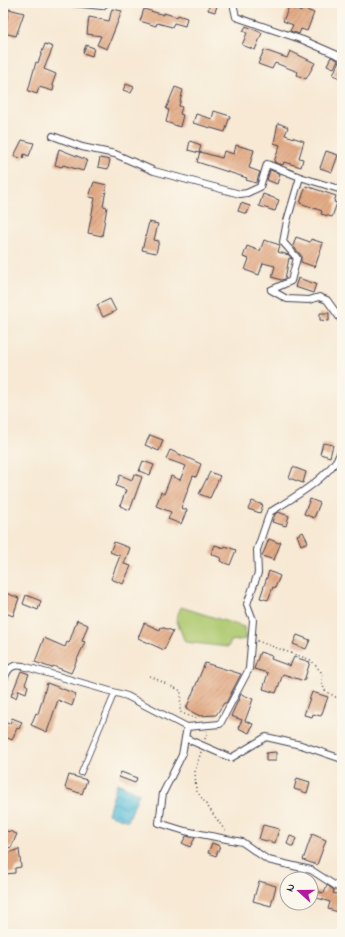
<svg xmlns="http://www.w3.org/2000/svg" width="345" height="937" viewBox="0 0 345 937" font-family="'Indie Flower',sans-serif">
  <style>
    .green { fill: #aec96f; stroke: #687655 }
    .water { fill: url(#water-waves); stroke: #40728c }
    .building { fill: url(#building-hatch) }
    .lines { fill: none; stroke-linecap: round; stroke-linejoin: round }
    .pedestrian-casing { stroke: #424052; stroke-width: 6 }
    .minor-casing { stroke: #424052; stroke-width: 8 }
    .path { stroke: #424052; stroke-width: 1.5; stroke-dasharray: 1 3; stroke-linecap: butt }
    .pedestrian { stroke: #fff; stroke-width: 4.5 }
    .minor { stroke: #fff; stroke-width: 6 }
  </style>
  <defs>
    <pattern id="water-waves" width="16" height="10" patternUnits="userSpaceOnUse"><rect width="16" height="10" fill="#5ec1dc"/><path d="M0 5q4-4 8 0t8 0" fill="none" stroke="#4d9cb4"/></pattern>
    <pattern id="building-hatch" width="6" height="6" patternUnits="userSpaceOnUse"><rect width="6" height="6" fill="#e3ab85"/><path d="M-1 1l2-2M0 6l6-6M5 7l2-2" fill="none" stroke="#c29374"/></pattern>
  </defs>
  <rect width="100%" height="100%" fill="#fbf7ec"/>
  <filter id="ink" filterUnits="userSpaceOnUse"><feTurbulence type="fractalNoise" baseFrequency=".025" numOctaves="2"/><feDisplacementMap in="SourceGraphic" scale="8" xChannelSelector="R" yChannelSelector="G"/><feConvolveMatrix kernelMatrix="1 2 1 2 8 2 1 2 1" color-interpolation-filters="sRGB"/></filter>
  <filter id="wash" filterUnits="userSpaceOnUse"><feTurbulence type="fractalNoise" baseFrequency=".012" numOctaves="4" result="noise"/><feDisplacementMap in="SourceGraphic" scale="16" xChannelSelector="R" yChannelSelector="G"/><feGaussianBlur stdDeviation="0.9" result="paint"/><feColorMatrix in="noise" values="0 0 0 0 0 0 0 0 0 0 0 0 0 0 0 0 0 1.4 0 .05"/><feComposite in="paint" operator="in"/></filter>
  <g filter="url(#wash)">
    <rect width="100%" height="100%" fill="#f7e9d4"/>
    <path class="green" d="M 181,607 L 244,627 L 246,639 L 231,641 L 228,647 L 185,642 L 176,619 Z"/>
    <path class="water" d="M 117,783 L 139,793 L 128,821 L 108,814 Z"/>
    <g id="blocks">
      <g class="building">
        <path d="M 210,3 L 218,3 L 215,12 L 208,10 Z"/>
        <path d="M 289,7 L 301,12 L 302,8 L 314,13 L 307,31 L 301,29 L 299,34 L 290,31 L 293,25 L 283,21 Z"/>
        <path d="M 9,9 L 24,13 L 16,36 L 4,33 Z"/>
        <path d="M 112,9 L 122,11 L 107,49 L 97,45 L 101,36 L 87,34 L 88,24 L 89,17 L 109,21 Z"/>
        <path d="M 144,9 L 164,15 L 164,13 L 177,17 L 178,15 L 187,18 L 185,26 L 174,23 L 172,27 L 157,23 L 156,26 L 140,21 Z"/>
        <path d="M 246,26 L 262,33 L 255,50 L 242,45 L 247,33 L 243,31 Z"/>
        <path d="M 45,44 L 53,47 L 44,69 L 56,74 L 52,85 L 54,86 L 53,91 L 39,87 L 37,94 L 28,91 L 36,62 L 38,63 Z"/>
        <path d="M 86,45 L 94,48 L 92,56 L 83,53 Z"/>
        <path d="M 264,50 L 287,58 L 290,51 L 315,63 L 306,79 L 297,75 L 298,72 L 278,64 L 275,63 L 272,69 L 258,64 Z"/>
        <path d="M 331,57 L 338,60 L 334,68 L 327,65 Z"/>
        <path d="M 339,61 L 342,61 L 342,79 L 333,75 Z"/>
        <path d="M 126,84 L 134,87 L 131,93 L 123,90 Z"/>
        <path d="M 175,87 L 183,90 L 179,106 L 182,107 L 180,114 L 183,115 L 180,127 L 166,122 L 169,110 L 166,109 Z"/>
        <path d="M 214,111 L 230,116 L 225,132 L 193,123 L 196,114 L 212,119 Z"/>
        <path d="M 278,123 L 288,127 L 285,135 L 304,141 L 299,158 L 303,159 L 301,167 L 284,162 L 283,165 L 274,162 L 280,145 L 274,143 Z"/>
        <path d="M 22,140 L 34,143 L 29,156 L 24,154 L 23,159 L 14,156 Z"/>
        <path d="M 190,141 L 201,145 L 199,153 L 188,150 Z"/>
        <path d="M 236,145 L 254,150 L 249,168 L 260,172 L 256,183 L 246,180 L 247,178 L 197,162 L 200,152 L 222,158 L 224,151 L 234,154 Z"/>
        <path d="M 59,149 L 87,160 L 83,171 L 63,165 L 62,167 L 55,165 Z"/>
        <path d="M 326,151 L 338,155 L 332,172 L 320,168 Z"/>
        <path d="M 100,158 L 110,160 L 108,169 L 98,167 Z"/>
        <path d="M 270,170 L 280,174 L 277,184 L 267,180 Z"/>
        <path d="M 94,182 L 107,185 L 103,206 L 107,207 L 102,236 L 88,233 L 95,198 L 89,197 Z"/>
        <path d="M 306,186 L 336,196 L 334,202 L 337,203 L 332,217 L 321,214 L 322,211 L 300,203 Z"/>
        <path d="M 263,194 L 279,200 L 275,211 L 259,206 Z"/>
        <path d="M 241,203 L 250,206 L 247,214 L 238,211 Z"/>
        <path d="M 149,222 L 158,224 L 154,240 L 159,241 L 156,253 L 142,250 Z"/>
        <path d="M 296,237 L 310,242 L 311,239 L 323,243 L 315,267 L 301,262 L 301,255 L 293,246 Z"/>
        <path d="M 264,240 L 280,245 L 278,252 L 289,255 L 292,259 L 289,258 L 285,279 L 281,280 L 272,277 L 275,266 L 263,263 L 259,275 L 245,270 L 249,259 L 243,257 L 247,246 L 260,251 Z"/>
        <path d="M 298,278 L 316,284 L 313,293 L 295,287 Z"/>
        <path d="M 110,299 L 116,311 L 103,317 L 97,305 Z"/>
        <path d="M 320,313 L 329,313 L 329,321 L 320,320 Z"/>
        <path d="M 150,435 L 163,440 L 159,451 L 145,445 Z"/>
        <path d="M 323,443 L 333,445 L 330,457 L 320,454 Z"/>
        <path d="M 170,450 L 201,464 L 196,477 L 193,476 L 181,508 L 187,510 L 181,524 L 168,519 L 171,512 L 156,506 L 161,492 L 164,494 L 171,476 L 180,480 L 186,466 L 166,459 Z"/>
        <path d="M 143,461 L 154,465 L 150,475 L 139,471 Z"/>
        <path d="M 293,467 L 306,472 L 303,483 L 289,478 Z"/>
        <path d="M 210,472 L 220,476 L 210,498 L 199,494 Z"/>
        <path d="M 134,474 L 142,477 L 130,510 L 120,506 L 126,490 L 116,486 L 120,475 L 132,480 Z"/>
        <path d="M 310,499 L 320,503 L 314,518 L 304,514 Z"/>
        <path d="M 252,501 L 263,505 L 260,513 L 248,509 Z"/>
        <path d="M 278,512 L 289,516 L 286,526 L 272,522 L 275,514 Z"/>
        <path d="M 303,532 L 308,542 L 301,545 L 297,535 Z"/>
        <path d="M 269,539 L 279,543 L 281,542 L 274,560 L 262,556 Z"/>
        <path d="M 114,542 L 130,548 L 124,564 L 131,566 L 123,584 L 111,579 L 120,556 L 110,552 Z"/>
        <path d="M 215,545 L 224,548 L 225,546 L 236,550 L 230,565 L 220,561 L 221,558 L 211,554 Z"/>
        <path d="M 269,571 L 280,576 L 275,588 L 273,587 L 268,600 L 260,598 Z"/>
        <path d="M 3,592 L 19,598 L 13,616 L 3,612 Z"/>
        <path d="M 26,595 L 41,601 L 38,610 L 23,604 Z"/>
        <path d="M 77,620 L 88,625 L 82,641 L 85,642 L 71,673 L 53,666 L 52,668 L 35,662 L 44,638 L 65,647 L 67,642 L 69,643 Z"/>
        <path d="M 144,623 L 160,630 L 161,627 L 173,631 L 164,650 L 138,638 Z"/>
        <path d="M 297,635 L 310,640 L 306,649 L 293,644 Z"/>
        <path d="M 260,652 L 272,656 L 271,659 L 290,666 L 294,657 L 310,662 L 304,681 L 283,674 L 276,693 L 263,689 L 268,673 L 254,669 Z"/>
        <path d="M 205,663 L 241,674 L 226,703 L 224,703 L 216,715 L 200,716 L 186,709 Z"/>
        <path d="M 21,671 L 29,674 L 25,684 L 28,686 L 26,693 L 19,690 L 16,698 L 11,696 Z"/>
        <path d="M 47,683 L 76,694 L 72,706 L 58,700 L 47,732 L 31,725 L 36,713 L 38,714 Z"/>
        <path d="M 312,692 L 328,697 L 321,716 L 313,714 L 312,717 L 304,715 Z"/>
        <path d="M 241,694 L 253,699 L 245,721 L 253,724 L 249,733 L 238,728 L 242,720 L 231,716 Z"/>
        <path d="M 12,718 L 22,722 L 19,729 L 17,728 L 12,740 L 3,736 L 3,722 L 10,724 Z"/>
        <path d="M 276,752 L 276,761 L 266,761 L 266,753 Z"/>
        <path d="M 121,772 L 137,778 L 135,783 L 119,777 Z"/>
        <path d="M 69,775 L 87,780 L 82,794 L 65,788 Z"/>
        <path d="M 297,778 L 310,782 L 307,793 L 294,789 Z"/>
        <path d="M 263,825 L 279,829 L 275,843 L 259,839 Z"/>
        <path d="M 3,827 L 8,832 L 9,831 L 17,834 L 11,848 L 3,845 Z"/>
        <path d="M 312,834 L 326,840 L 317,865 L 303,860 Z"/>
        <path d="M 186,836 L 195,838 L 190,847 L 182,843 Z"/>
        <path d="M 290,836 L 296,838 L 293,847 L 287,844 Z"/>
        <path d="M 212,843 L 220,846 L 216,856 L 208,853 Z"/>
        <path d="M 19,849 L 21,867 L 15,868 L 15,873 L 5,874 L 3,855 Z"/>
        <path d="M 259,881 L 276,886 L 271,906 L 253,901 Z"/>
        <path d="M 327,885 L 334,890 L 333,893 L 342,896 L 338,912 L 328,909 L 330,902 L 311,896 L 311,890 L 324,893 Z"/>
      </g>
    </g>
  </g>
  <g filter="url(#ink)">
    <use href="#blocks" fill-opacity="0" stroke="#424052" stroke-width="1"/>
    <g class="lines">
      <defs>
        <path id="pedestrian" d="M 81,773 L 115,692"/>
        <g id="minor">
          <path d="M 72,3 L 102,6 L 106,3"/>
          <path d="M 233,3 L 236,17 L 303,40 L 342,57"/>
          <path d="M 53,136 L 82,147 L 115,154 L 154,171 L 240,194 L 247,193 L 260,187 L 267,164 L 300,177 L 342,190"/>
          <path d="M 300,177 L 287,221 L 283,242 L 297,258 L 291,281 L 271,290 L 287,299 L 309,300 L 319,297 L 327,300 L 342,321"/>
          <path d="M 3,682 C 7,671 10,663 23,666 L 127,696 L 187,727 L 182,755 L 163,793 L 159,823 L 185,831 L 242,842 L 268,860 L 311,870 L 342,890"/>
          <path d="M 187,727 L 220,724 L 249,669 L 253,620 L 247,604 L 258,573 L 257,550 L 270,512 C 293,498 334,475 342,449"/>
          <path d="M 185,738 L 231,758 L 266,737 L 301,745 L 342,759"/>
          <path d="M 3,933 L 3,934"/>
        </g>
      </defs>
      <use href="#pedestrian" class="pedestrian-casing"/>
      <use href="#minor" class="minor-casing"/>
      <g class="path">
        <path d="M 257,641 L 311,660 L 321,672 L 324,690 L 342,701"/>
        <path d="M 150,676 L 181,691 L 180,712 L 196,719"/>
        <path d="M 205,739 L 207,731"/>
        <path d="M 201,752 L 195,771 L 196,790 L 226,832"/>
      </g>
      <use href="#pedestrian" class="pedestrian"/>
      <use href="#minor" class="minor"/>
    </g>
  </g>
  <rect width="345" height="937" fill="none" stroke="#fbf7ec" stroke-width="16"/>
  <g transform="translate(299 891) rotate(291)"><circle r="19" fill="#fbf7ec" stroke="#a4a2a5"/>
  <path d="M0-3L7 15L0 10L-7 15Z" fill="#b5179e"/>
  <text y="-6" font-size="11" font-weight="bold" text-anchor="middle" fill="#22223b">N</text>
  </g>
</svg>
